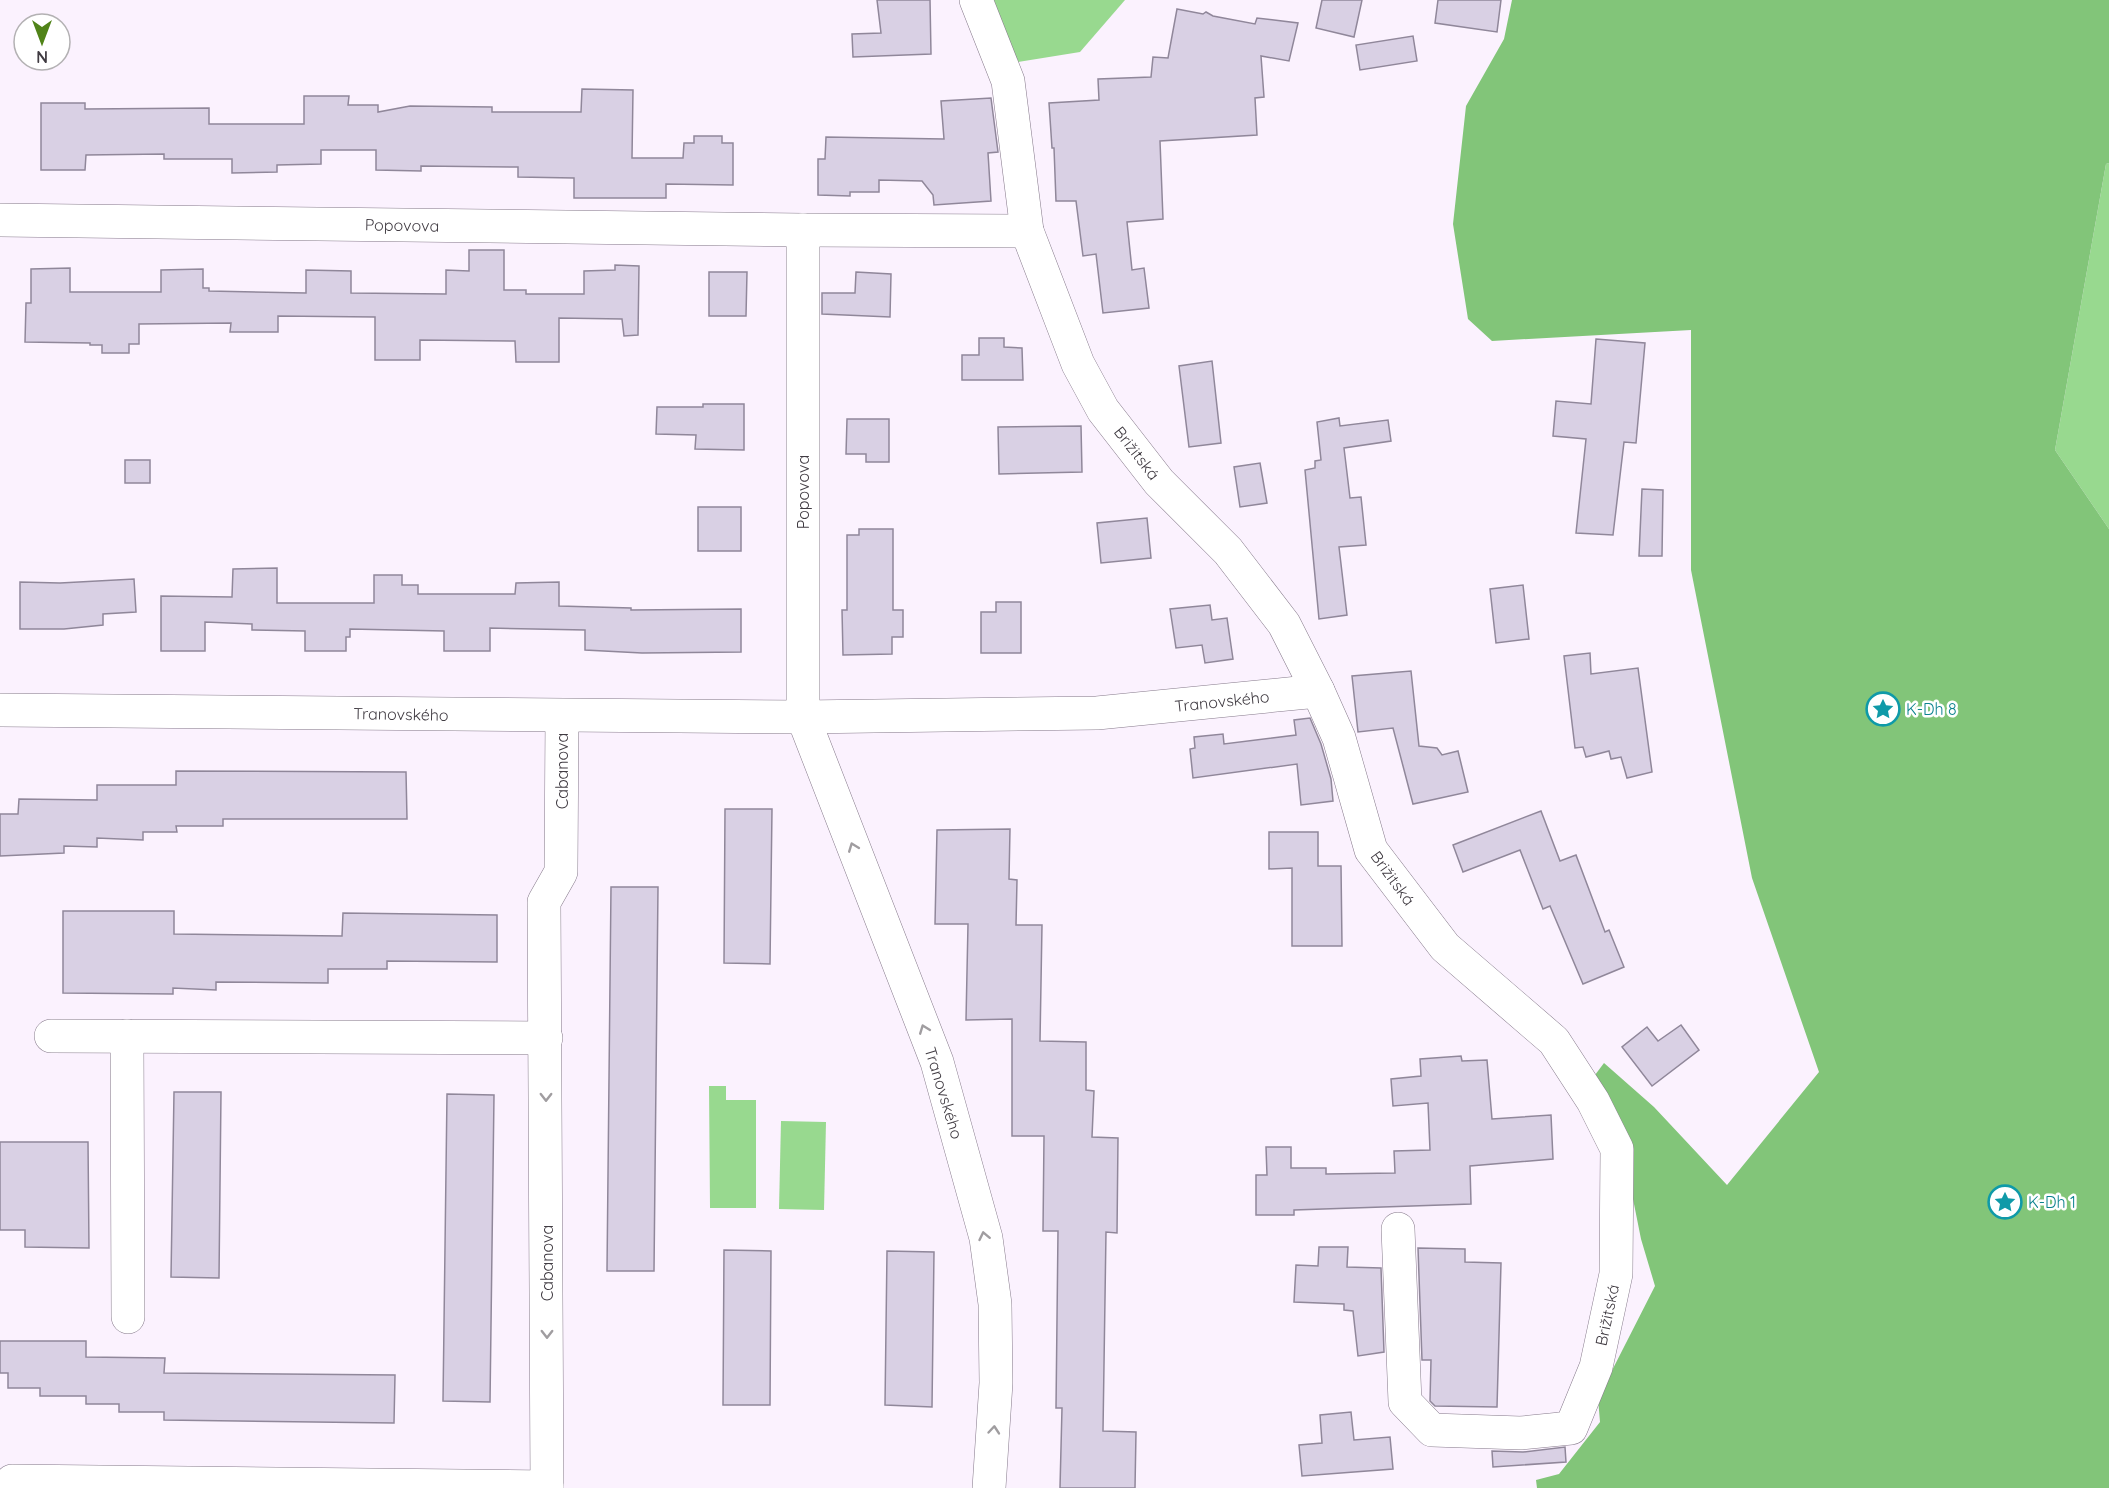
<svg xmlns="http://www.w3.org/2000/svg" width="2109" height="1488" viewBox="0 0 2109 1488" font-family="Quicksand,sans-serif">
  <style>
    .green { fill: #98d98f }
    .forest { fill: #82c579 }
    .building { fill: #d9d0e4; stroke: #90879a; stroke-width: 1.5 }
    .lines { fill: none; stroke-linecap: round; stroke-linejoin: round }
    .minor-casing { stroke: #867a8b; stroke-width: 34 }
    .minor { stroke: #fff; stroke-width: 33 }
    .oneway { stroke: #a09da0 }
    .labels { text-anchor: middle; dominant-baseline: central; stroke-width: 5; stroke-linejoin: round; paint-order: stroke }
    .street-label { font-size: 16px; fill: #403b42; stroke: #fff }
    .culture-label { font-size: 16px; fill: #0d838f; stroke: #fff; text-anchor: start }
  </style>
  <rect width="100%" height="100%" fill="#fbf2fe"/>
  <g class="green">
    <path d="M 991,0 L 1125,0 L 1080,52 L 1018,62 Z"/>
    <path d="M 2109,163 L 2109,529 L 2055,450 L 2106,164 Z"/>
    <path d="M 709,1086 L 726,1086 L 726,1100 L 756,1100 L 756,1208 L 710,1208 Z"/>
    <path d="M 781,1121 L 826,1122 L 824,1210 L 779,1209 Z"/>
  </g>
  <path class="forest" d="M 1512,0 L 2109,0 L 2109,163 L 2106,164 L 2055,450 L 2109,529 L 2109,1488 L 1537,1488 L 1536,1480 L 1559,1474 L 1600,1422 L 1598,1398 L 1655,1286 L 1641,1239 L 1617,1119 L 1592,1079 L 1604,1063 L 1654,1107 L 1727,1185 L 1819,1072 L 1752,878 L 1691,570 L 1691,330 L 1492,341 L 1468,319 L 1453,224 L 1466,106 L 1504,39 Z"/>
  <g class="building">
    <path d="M 877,0 L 930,0 L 931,54 L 853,57 L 852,34 L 881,33 Z"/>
    <path d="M 1322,0 L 1362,0 L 1354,37 L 1316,28 Z"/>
    <path d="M 1438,0 L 1501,0 L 1497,32 L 1435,23 Z"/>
    <path d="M 1177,9 L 1203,14 L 1206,12 L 1213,16 L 1255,24 L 1257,18 L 1298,23 L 1289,61 L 1261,56 L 1264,97 L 1255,98 L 1257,135 L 1160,141 L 1163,219 L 1127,222 L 1132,270 L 1144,268 L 1149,308 L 1103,313 L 1096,254 L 1083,256 L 1076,201 L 1056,201 L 1054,148 L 1052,148 L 1049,103 L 1099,100 L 1098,79 L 1151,77 L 1153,57 L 1168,58 Z"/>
    <path d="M 1413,36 L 1417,61 L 1360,70 L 1356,45 Z"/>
    <path d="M 582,89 L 633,90 L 632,158 L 683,158 L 684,143 L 694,143 L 694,136 L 722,136 L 722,143 L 733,143 L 733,185 L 666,184 L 666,198 L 574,198 L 574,178 L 518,177 L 518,167 L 421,166 L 421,171 L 376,170 L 376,150 L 321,150 L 321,164 L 277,165 L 277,172 L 232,173 L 232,159 L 164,159 L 164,154 L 86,155 L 85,170 L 41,170 L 41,103 L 85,103 L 85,109 L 209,108 L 209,124 L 304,124 L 304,96 L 349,96 L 348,105 L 378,105 L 378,112 L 410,106 L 492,107 L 492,112 L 581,112 Z"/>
    <path d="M 991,98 L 998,152 L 988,153 L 991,201 L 934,205 L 933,195 L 922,181 L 879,180 L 879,192 L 850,192 L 850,196 L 818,195 L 818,159 L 825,159 L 826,137 L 944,139 L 941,101 Z"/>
    <path d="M 469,250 L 504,250 L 504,290 L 526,290 L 526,294 L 584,294 L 584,271 L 615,270 L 615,265 L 639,266 L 638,335 L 624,336 L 622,319 L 559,318 L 559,362 L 516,362 L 515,341 L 420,340 L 420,360 L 375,360 L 375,317 L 278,316 L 278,332 L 230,332 L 231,323 L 139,324 L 139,344 L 129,344 L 129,353 L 102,353 L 102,345 L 90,345 L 90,343 L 25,342 L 26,303 L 31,303 L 31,269 L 70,268 L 70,292 L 161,292 L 161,270 L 203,269 L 203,288 L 209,288 L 209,291 L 306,293 L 306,270 L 351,271 L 351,293 L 446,294 L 446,270 L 469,271 Z"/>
    <path d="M 709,272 L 747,272 L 746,316 L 709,316 Z"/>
    <path d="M 856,272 L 891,274 L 890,317 L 822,314 L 822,293 L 855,293 Z"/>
    <path d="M 979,338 L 1004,338 L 1004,347 L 1022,348 L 1023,380 L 962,380 L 962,355 L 979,355 Z"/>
    <path d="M 1596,339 L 1645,343 L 1636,443 L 1624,442 L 1613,535 L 1576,533 L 1586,439 L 1553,436 L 1556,401 L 1591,404 Z"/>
    <path d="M 1212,361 L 1221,443 L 1189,447 L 1179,366 Z"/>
    <path d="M 703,404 L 744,404 L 744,450 L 695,449 L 696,435 L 656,434 L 657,407 L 703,407 Z"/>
    <path d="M 1339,418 L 1340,426 L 1388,420 L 1391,441 L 1344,448 L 1350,498 L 1361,497 L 1366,545 L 1339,547 L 1347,615 L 1319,619 L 1305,470 L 1315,468 L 1315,461 L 1321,460 L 1317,422 Z"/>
    <path d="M 847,419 L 889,419 L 889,462 L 866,462 L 866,454 L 846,454 Z"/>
    <path d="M 1081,426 L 1082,472 L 999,474 L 998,427 Z"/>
    <rect x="125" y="460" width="25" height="23"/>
    <path d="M 1260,463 L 1267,503 L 1240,507 L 1234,467 Z"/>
    <path d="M 1642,489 L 1663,490 L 1662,556 L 1639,556 Z"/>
    <rect x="698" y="507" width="43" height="44"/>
    <path d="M 1147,518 L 1151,558 L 1101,563 L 1097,523 Z"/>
    <path d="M 859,529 L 893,529 L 893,610 L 903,610 L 903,637 L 892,637 L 892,654 L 843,655 L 842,610 L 847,610 L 847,535 L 859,535 Z"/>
    <path d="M 277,568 L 277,603 L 374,603 L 374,575 L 402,575 L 402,585 L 418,585 L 418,594 L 515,594 L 516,583 L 559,582 L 559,606 L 631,608 L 631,610 L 741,609 L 741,652 L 642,653 L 585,650 L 585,630 L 490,628 L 490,651 L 444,651 L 444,631 L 350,629 L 350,637 L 346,637 L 346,651 L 305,651 L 305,631 L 252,630 L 252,624 L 205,622 L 205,651 L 161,651 L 161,596 L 232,597 L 233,569 Z"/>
    <path d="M 134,579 L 136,612 L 103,614 L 103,625 L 64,629 L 20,629 L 20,582 L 60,583 Z"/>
    <path d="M 1523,585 L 1529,639 L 1496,643 L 1490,589 Z"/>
    <path d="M 996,602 L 1021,602 L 1021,653 L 981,653 L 981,612 L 996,612 Z"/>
    <path d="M 1210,605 L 1212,620 L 1227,618 L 1233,659 L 1205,663 L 1202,645 L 1176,648 L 1170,609 Z"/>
    <path d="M 1590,653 L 1591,674 L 1638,668 L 1652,772 L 1627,778 L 1621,757 L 1611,759 L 1609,751 L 1586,757 L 1583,747 L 1575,748 L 1564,656 Z"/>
    <path d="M 1411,671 L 1419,746 L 1437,748 L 1442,755 L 1458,751 L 1468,792 L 1413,804 L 1393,728 L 1358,732 L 1352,676 Z"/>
    <path d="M 1310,718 L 1321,744 L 1331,779 L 1333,801 L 1301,805 L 1297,764 L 1193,778 L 1190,749 L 1195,748 L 1194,737 L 1223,734 L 1224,744 L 1296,735 L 1294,720 Z"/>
    <path d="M 176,771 L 406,772 L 407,819 L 223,819 L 223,826 L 176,826 L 177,832 L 143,832 L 143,840 L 97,838 L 97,847 L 64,846 L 64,853 L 0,856 L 0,814 L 18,814 L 19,799 L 97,800 L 97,785 L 176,785 Z"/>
    <path d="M 725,809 L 772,809 L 770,964 L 724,963 Z"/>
    <path d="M 1541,811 L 1560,861 L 1576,855 L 1605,932 L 1609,930 L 1624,967 L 1583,984 L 1550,906 L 1543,909 L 1520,850 L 1463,872 L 1453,845 Z"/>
    <path d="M 1010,829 L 1009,879 L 1017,880 L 1016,925 L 1042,925 L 1040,1041 L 1086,1042 L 1086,1090 L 1094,1091 L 1092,1137 L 1118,1138 L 1117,1233 L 1106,1232 L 1103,1431 L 1136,1432 L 1135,1488 L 1060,1488 L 1062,1408 L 1056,1408 L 1058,1231 L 1043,1231 L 1044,1136 L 1012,1136 L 1012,1019 L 966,1020 L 968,924 L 935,924 L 937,830 Z"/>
    <path d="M 1269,832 L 1318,832 L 1318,866 L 1341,866 L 1342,946 L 1292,946 L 1292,868 L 1269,869 Z"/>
    <path d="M 611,887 L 658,887 L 654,1271 L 607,1271 Z"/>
    <path d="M 63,911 L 174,911 L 174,934 L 342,936 L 343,913 L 497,915 L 497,962 L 387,961 L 387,969 L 328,969 L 328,983 L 216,982 L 216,990 L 173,988 L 173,994 L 63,993 Z"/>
    <path d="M 1681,1025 L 1699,1050 L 1652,1086 L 1622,1047 L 1647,1027 L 1658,1041 Z"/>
    <path d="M 1461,1056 L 1462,1061 L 1487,1060 L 1492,1119 L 1551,1115 L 1553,1159 L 1470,1166 L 1471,1204 L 1294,1210 L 1294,1215 L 1256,1215 L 1256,1175 L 1267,1175 L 1266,1147 L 1291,1147 L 1291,1168 L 1326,1168 L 1326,1174 L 1395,1173 L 1394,1151 L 1430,1150 L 1428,1103 L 1393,1106 L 1391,1079 L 1421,1076 L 1420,1059 Z"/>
    <path d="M 174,1092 L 221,1092 L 219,1278 L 171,1277 Z"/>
    <path d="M 447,1094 L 494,1095 L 490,1402 L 443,1401 Z"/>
    <path d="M 0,1142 L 88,1142 L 89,1248 L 25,1247 L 25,1230 L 0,1230 Z"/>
    <path d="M 1319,1247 L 1348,1247 L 1347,1267 L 1381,1268 L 1384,1352 L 1358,1356 L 1353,1311 L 1344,1310 L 1344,1304 L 1294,1302 L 1296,1265 L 1318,1266 Z"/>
    <path d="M 1418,1248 L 1465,1249 L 1465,1262 L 1501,1263 L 1497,1407 L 1435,1406 L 1430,1401 L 1431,1360 L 1422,1360 Z"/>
    <path d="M 724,1250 L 771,1251 L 770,1405 L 723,1405 Z"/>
    <path d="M 887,1251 L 934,1252 L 932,1407 L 885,1405 Z"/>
    <path d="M 0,1341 L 86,1341 L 86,1357 L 165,1358 L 164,1373 L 395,1375 L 394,1423 L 164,1420 L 164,1412 L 119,1412 L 119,1404 L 86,1404 L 86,1396 L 40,1396 L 40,1388 L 8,1388 L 8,1373 L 0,1373 Z"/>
    <path d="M 1351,1412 L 1354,1440 L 1390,1437 L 1393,1469 L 1302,1476 L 1299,1445 L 1322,1443 L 1320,1415 Z"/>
    <path d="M 1565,1447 L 1566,1462 L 1493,1467 L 1492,1451 L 1523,1452 Z"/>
  </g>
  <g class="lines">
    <defs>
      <g id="minor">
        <path d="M 976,0 L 1008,81 L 1027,231 L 1078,364 L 1103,410 L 1159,482 L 1228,551 L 1284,624 L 1318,691 L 1339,738 L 1371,850 L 1445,947 L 1554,1041 L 1593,1101 L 1617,1149 L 1616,1274 L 1596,1367 L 1571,1428 L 1521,1433 L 1432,1430 L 1405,1402 L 1398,1229"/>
        <path d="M 0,220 L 803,230 L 1027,231"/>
        <path d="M 803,230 L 803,717 L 937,1062 L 986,1238 L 995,1304 L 996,1383 L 989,1488"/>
        <path d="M 0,710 L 803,717 L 1097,713 L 1318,691"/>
        <path d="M 51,1036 L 546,1038"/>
        <path d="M 127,1036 L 128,1317"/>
        <path d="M 12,1481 L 547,1487"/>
        <path d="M 547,1488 L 544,902 L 561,872 L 562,716"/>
      </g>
    </defs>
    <use href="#minor" class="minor-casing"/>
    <use href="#minor" class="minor"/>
  </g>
  <defs><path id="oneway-chevron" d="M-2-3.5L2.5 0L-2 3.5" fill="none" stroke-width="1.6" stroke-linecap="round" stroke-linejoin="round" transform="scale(1.5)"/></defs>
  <g class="oneway">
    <use href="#oneway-chevron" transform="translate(853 847) rotate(-111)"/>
    <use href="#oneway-chevron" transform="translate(924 1029) rotate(-111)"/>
    <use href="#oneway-chevron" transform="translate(546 1097) rotate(90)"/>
    <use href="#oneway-chevron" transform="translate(984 1236) rotate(-102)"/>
    <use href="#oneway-chevron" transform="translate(547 1334) rotate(90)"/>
    <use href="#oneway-chevron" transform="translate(994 1430) rotate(-85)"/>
  </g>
  <defs>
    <symbol id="sight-ring" viewBox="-11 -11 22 22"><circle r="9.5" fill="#fff" stroke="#0f9aa8" stroke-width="1.5"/><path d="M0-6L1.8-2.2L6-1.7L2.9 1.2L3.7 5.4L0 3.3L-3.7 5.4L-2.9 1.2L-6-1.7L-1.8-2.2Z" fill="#0f9aa8"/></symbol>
  </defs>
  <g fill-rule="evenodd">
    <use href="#sight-ring" x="1864" y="690" width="38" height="38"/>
    <use href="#sight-ring" x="1986" y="1183" width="38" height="38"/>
  </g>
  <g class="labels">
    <g class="street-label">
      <text transform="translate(402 225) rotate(1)">Popovova</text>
      <text transform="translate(1137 453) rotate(52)">Brižitská</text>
      <text transform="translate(803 492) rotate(-90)">Popovova</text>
      <text transform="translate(1222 701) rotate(-6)">Tranovského</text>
      <text transform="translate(401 714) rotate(1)">Tranovského</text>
      <text transform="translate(562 771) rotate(-90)">Cabanova</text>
      <text transform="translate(1393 878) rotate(54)">Brižitská</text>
      <text transform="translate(944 1093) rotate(73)">Tranovského</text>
      <text transform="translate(547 1263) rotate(-90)">Cabanova</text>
      <text transform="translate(1607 1315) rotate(-78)">Brižitská</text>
    </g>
    <g class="culture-label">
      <text x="1906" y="709">K-Dh 8</text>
      <text x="2028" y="1202">K-Dh 1</text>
    </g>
  </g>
  <g transform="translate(42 42) rotate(180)"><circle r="28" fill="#ffffff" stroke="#b3b1b3" stroke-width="1.5"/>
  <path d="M0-4.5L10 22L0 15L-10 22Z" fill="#508318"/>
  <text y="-9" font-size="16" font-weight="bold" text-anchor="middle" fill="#403b42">N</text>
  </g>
</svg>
